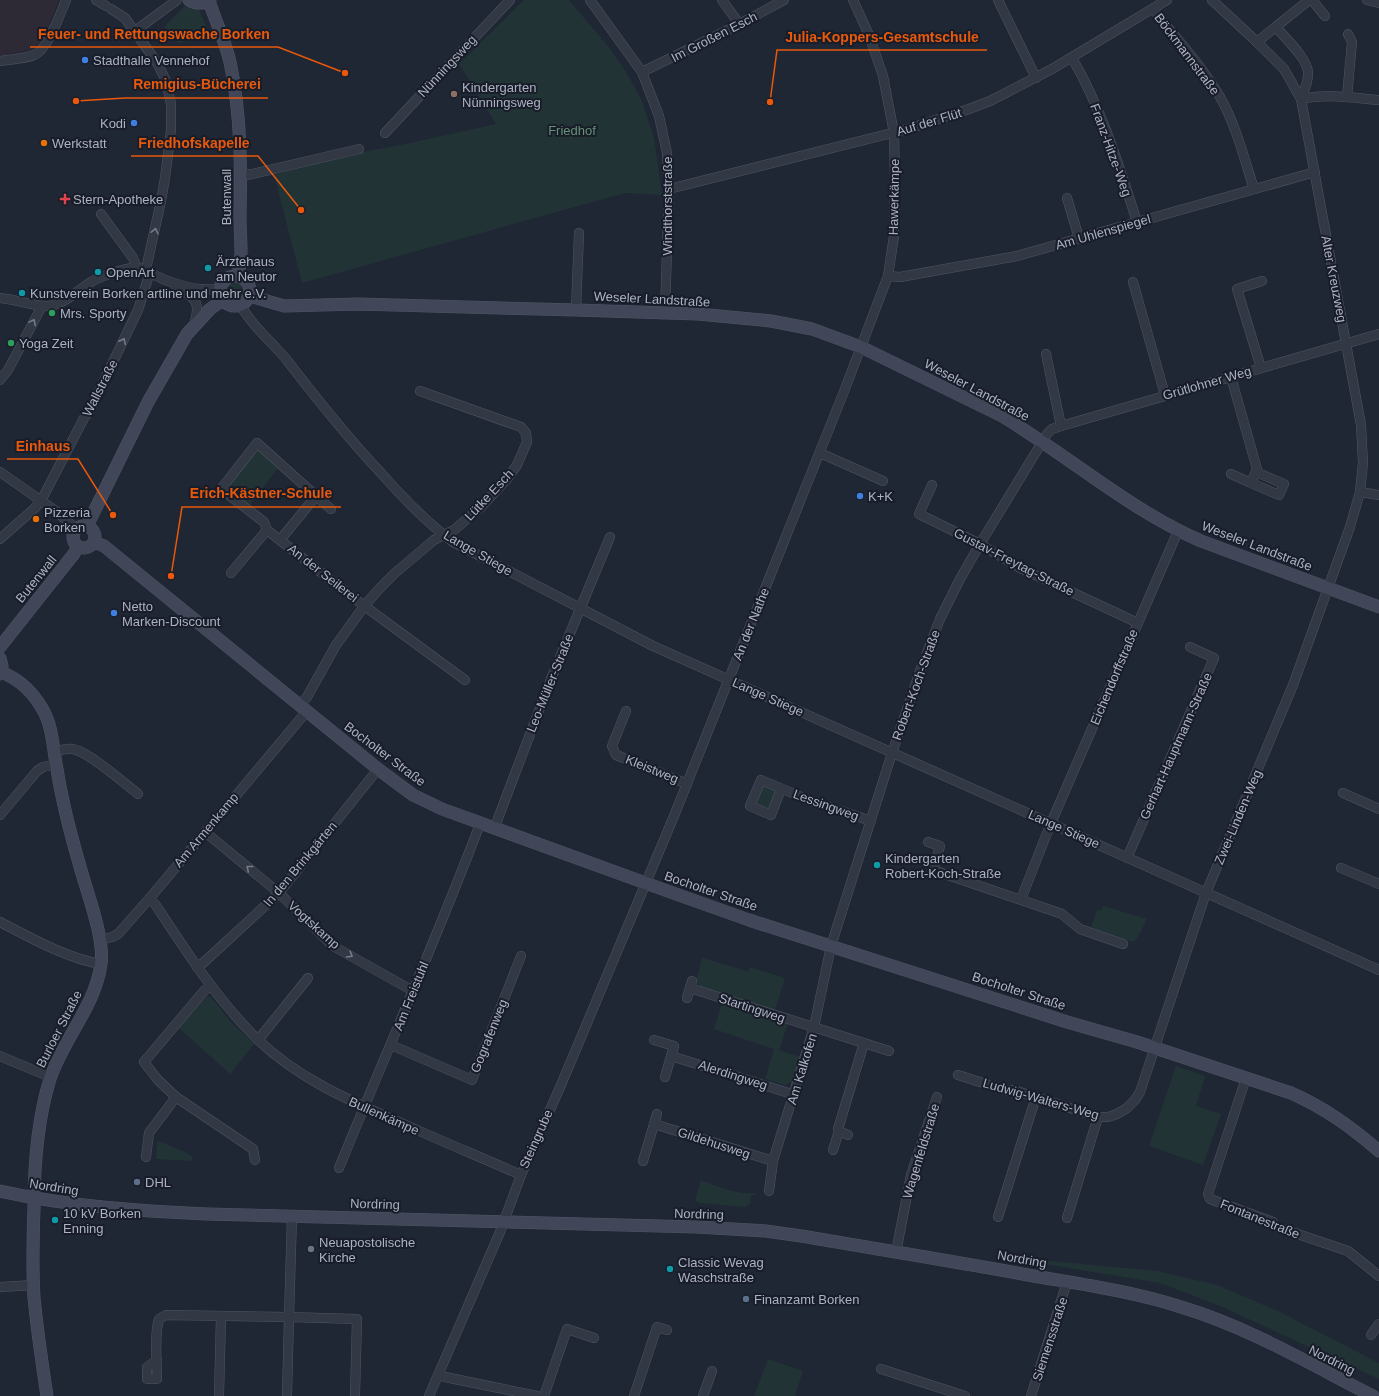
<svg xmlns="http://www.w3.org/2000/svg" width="1379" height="1396" viewBox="0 0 1379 1396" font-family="Helvetica,sans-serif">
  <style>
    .medical { fill: #2d2a36 }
    .green { fill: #223336 }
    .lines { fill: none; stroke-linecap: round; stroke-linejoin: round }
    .street-casing { stroke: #505563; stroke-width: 10 }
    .secondary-casing { stroke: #505563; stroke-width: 13 }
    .street { stroke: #333845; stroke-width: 9 }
    .secondary { stroke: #414758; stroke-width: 12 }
    .oneway { stroke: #767b8a }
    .shop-dot { fill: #3f7fe0; stroke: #181d29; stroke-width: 1.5 }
    .education-dot { fill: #8d6e63; stroke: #181d29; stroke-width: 1.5 }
    .food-dot { fill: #e8710a; stroke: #181d29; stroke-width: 1.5 }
    .health-dot { fill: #e0444e; stroke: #181d29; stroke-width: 1.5 }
    .culture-dot { fill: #0f9aa8; stroke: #181d29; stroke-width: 1.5 }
    .leisure-dot { fill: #2e9e5b; stroke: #181d29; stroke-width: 1.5 }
    .service-dot { fill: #5c6f8a; stroke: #181d29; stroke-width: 1.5 }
    .worship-dot { fill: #6b7280; stroke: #181d29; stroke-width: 1.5 }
    .labels { text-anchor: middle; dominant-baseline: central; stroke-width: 4; stroke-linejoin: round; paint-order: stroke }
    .street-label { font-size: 13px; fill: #acb2c2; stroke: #181d29 }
    .poi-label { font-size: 13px; fill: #acb2c2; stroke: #181d29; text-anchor: start }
    .park-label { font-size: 13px; fill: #659174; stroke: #181d29 }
    .leader { fill: none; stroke: #e8590c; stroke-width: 1.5 }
    .callout-dot { fill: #e8590c; stroke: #181d29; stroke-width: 1.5 }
    .callout-label { font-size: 14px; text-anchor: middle; font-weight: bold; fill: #e8590c; stroke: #181d29; stroke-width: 4; stroke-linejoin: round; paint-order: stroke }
  </style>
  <rect width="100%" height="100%" fill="#1f2634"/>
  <path class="medical" d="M 0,0 L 59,0 L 46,33 L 37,46 L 29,50 L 0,56 Z"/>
  <g class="green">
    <path d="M 524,0 L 569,0 L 612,51 L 628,75 L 642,101 L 654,138 L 662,195 L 625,193 L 302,283 L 274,175 L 346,155 L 401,145 L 496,124 L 459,64 Z"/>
    <path d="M 185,6 L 199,10 L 209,32 L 193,39 L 178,43 L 164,27 Z"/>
    <circle cx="236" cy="291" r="9"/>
    <path d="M 256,450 L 259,450 L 279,467 L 249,506 L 231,491 L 230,481 Z"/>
    <path d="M 763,786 L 777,791 L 769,810 L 755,805 Z"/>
    <path d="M 1104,906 L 1147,919 L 1137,939 L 1132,942 L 1091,927 L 1097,910 L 1101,910 Z"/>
    <path d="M 702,958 L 748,971 L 750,967 L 785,978 L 775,1010 L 700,986 L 696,981 Z"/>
    <path d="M 209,996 L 212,998 L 230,1021 L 254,1044 L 230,1074 L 179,1028 L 206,997 Z"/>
    <path d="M 722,1003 L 788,1024 L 779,1050 L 800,1057 L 792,1082 L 785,1085 L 765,1079 L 774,1049 L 714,1029 Z"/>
    <path d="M 1176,1066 L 1205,1076 L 1196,1106 L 1221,1114 L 1203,1165 L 1149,1146 Z"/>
    <path d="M 159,1141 L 187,1153 L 193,1157 L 191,1161 L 156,1159 L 157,1142 Z"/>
    <path d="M 701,1180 C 720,1187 736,1195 756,1193 L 755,1195 L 751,1196 L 750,1204 L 745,1207 L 700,1203 L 695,1201 Z"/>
    <path d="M 1040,1260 L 1157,1271 L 1217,1285 L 1278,1311 L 1379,1363 L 1379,1379 L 1220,1306 L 1160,1283 L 1039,1263 Z"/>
    <path d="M 768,1359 L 803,1371 L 795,1396 L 754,1396 Z"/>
  </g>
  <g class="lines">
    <defs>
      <g id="street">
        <path d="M 96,0 L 106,6"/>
        <path d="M 590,0 L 642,72 L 659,116 L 667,153 L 669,189 L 665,313"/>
        <path d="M 722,0 L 740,25"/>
        <path d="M 998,0 L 1036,78"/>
        <path d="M 1312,0 L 1325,16"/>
        <path d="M 1367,0 L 1379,3"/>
        <path d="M 111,9 L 125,18 L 158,64 L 166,81 L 171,104 L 171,130 L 165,178 L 161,201 L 146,269"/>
        <path d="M 1153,9 C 1175,37 1202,66 1220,97 C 1236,125 1244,158 1254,189"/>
        <path d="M 1276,27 C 1285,38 1307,58 1308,72 C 1309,81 1304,91 1301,99"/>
        <path d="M 135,31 L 177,0"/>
        <path d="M 1257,42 L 1309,0"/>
        <path d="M 1072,58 C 1102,109 1119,166 1137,222"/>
        <path d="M 0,61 C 11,59 24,59 34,55 C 48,50 60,14 66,0"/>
        <path d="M 642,72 L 736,26 L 784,0"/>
        <path d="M 1347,97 L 1352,42 L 1348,34"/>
        <path d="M 1301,99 C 1327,93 1353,98 1379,100"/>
        <path d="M 385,133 L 510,0"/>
        <path d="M 240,176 L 252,174 L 359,149"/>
        <path d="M 669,189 L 908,129 L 969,109 L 990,101 L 1052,69 L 1167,0"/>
        <path d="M 1067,198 L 1079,238"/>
        <path d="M 101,214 L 133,258 L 135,263 L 134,268"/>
        <path d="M 888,276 L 900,277 L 1017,256 L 1315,172"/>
        <path d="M 1133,282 L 1165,395"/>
        <path d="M 175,285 C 194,299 202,299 194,325"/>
        <path d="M 0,298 C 14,299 36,307 48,306 C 65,304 78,290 91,282 C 99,277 125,268 134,268 C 138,268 142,268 146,269 C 156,279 187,288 201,289 C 208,290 214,289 220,289"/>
        <path d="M 241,306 C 252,326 271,341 286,359 C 316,398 347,437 381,473 C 403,498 426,522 453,542 L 653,646 L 1379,970"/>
        <path d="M 576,310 L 579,233"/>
        <path d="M 1046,354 L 1061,426"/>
        <path d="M 1261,368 L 1237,289 L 1262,281"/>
        <path d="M 1231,377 L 1257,469 L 1251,483 L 1231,474"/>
        <path d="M 0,380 L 8,370 L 42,306"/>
        <path d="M 820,453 L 883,481"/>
        <path d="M 0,472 L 56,511 L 76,529"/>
        <path d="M 1251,483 L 1279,495 L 1284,484 L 1256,472"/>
        <path d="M 932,485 L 919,514 L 980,544 L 1020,568 L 1138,623"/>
        <path d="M 1360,492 L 1379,495"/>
        <path d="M 316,496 L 331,509"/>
        <path d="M 0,539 L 35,508 L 43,497 L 84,418 L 89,412 L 138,310 L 150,272"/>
        <path d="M 280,540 L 316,496 L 257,443 L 221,489 L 264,522 L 267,530 L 355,599 L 465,680"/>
        <path d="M 231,573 L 267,530"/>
        <path d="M 299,706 L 307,697 L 336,645 L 365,605 L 380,588 L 395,573 L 434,540 L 454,530 L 481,507 L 507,479 L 517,465 L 527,442 L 526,433 L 521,427 L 420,391"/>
        <path d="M 626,711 L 612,746 L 616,755 L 687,784"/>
        <path d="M 54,752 C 59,751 66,748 72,749 C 87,750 125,784 138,794"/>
        <path d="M 781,789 L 771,815 L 750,806 L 761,780 L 811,801 L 871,821"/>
        <path d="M 1343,793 L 1379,809"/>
        <path d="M 0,815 L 37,771 L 43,767 L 56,764"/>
        <path d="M 494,829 L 551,679 L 610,537"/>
        <path d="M 205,832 L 279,893 L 333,946 L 413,991"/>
        <path d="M 928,842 L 940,846 L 933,870 L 1062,914 L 1080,929 L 1123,944"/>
        <path d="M 1127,858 L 1214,658 L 1190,647"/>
        <path d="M 1341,868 L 1379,884"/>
        <path d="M 149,899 L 155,904 C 186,951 216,998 256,1038 C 297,1078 348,1100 399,1122 C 439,1140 480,1157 521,1175"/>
        <path d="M 1021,899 L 1051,823 L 1178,531"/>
        <path d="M 0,922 C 29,937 68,959 101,964"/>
        <path d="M 100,940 L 112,937 L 118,934 L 149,899 L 307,711"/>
        <path d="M 197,967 L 203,963 L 279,893 L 378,769"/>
        <path d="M 210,986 L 204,991 L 144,1062 L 158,1080 L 176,1097 L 253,1149 L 255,1160"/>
        <path d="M 690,988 L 889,1051"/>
        <path d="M 687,998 L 692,981"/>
        <path d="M 258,1040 L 308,978"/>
        <path d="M 654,1040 L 674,1046 L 665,1077"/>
        <path d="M 391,1045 L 472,1080 L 521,956"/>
        <path d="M 0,1056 L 50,1077"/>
        <path d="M 671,1056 L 795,1095"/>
        <path d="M 958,1075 L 1008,1091 L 1014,1090 L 1098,1117 L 1108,1117 L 1117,1114 L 1127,1108 L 1135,1100 L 1140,1092 L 1206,893 L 1293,685 L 1350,527 L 1360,492 L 1363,463 L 1361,425 L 1301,99 L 1284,69 L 1257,42 L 1212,0"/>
        <path d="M 1246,1078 L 1208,1194 L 1210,1199 L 1273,1222 L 1274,1226 L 1348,1251 L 1379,1276"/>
        <path d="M 654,1124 L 773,1161"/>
        <path d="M 839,1131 L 838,1129 L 864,1043"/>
        <path d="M 833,1150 L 839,1131 L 848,1135"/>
        <path d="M 146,1157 L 149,1133 L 176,1097"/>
        <path d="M 643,1161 L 657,1114"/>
        <path d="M 339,1168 C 386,1053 436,940 480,824"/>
        <path d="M 769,1191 L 773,1161 L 814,1027 L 831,946 L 892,753 L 921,668 L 940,619 L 960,579 L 980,544 L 1047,434 L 1052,429 L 1061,426 L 1379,334"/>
        <path d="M 292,1216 L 289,1317 L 357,1319 L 355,1396"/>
        <path d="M 998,1217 L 1036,1097"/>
        <path d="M 1067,1218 L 1098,1117"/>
        <path d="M 896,1252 L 911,1175 L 937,1097"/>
        <path d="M 0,1287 L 34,1285"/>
        <path d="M 1371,1335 L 1379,1324"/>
        <path d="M 157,1360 L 147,1367 L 147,1379 L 157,1379 C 157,1362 154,1335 159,1319 L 166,1315 L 289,1317 L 287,1396"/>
        <path d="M 881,1369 L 965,1396"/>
        <path d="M 438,1375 L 445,1377 L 537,1396"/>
        <path d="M 219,1396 L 221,1316"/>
        <path d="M 429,1396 L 500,1232 L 521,1175 L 561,1085 L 674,816 L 843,394 L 888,276 L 894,236 L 895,180 L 894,133 L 883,76 L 869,35 L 853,0"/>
        <path d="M 544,1396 L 567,1329 L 594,1338"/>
        <path d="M 634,1396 L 657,1327 L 667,1330"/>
        <path d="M 703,1396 L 712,1371"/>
        <path d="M 1031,1396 L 1067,1282"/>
      </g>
      <g id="secondary">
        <path d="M 189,0 C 196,4 203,4 210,0"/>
        <path d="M 209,1 C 216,23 227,44 231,67 C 241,116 241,166 240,216 C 240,228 241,240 241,252 C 241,260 239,268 238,276"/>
        <circle cx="235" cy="291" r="15"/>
        <path d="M 250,296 L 284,306 L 358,304 L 576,310 L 698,314 L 771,321 L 812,329 L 861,347 L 1002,416 C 1069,456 1128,509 1201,541 L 1379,607"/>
        <circle cx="84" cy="537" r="11"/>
        <path d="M 87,526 L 148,402 L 187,334 L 210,309 L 223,300"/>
        <path d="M 94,542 L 104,546 L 378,769 L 413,795 L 442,809 L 673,893 L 749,920 L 1067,1022 L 1137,1042 L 1291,1093 C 1325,1108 1351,1127 1379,1151"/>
        <path d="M 0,647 L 73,555 L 78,547"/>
        <path d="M 0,658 L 2,666 L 0,674"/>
        <path d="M 1,672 C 19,679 33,692 43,710 C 53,727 53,750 57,769 C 62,801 70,832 79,863 C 86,890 105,938 101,964 C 95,1007 63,1039 50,1079 C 37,1121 34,1165 34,1208 C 33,1238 32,1267 34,1297 C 37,1330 42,1363 47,1396"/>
        <path d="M 0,1191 C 68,1206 137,1211 207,1214 L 697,1227 L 766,1231 L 801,1236 C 877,1249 952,1261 1028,1275 C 1079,1284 1131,1291 1181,1307 C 1248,1327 1310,1364 1373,1396"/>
      </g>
    </defs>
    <use href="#street" class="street-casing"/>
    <use href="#secondary" class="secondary-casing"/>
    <use href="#street" class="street"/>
    <use href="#secondary" class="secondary"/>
  </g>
  <defs><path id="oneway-chevron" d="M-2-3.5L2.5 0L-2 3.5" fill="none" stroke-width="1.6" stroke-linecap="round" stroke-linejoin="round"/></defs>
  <g class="oneway">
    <use href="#oneway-chevron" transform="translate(155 231) rotate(-77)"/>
    <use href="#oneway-chevron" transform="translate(33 322) rotate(-62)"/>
    <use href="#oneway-chevron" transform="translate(123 341) rotate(-64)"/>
    <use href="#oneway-chevron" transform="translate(249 868) rotate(-141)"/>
    <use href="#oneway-chevron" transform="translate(350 955) rotate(30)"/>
  </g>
  <g class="shop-dot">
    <circle cx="85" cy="60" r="4"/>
    <circle cx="134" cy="123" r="4"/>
    <circle cx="860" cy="496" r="4"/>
    <circle cx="114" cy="613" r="4"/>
  </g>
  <circle class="education-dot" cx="454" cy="94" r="4"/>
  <g class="food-dot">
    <circle cx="44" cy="143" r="4"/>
    <circle cx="36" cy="519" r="4"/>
  </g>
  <path class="health-dot" d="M63 193h4v4h4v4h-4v4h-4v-4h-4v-4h4z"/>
  <g class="culture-dot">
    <circle cx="208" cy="268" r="4"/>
    <circle cx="98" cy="272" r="4"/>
    <circle cx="22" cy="293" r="4"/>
    <circle cx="877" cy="865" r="4"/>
    <circle cx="55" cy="1220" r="4"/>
    <circle cx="670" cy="1269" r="4"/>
  </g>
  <g class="leisure-dot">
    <circle cx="52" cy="313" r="4"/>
    <circle cx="11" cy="343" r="4"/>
  </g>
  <g class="service-dot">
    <circle cx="137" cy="1182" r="4"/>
    <circle cx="746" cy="1299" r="4"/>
  </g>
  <circle class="worship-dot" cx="311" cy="1249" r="4"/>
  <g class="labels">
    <g class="street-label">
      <text transform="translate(714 37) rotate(-27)">Im Großen Esch</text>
      <text transform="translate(1187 54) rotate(53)">Böckmannstraße</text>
      <text transform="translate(447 66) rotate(-47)">Nünningsweg</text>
      <text transform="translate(929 122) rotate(-17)">Auf der Flüt</text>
      <text transform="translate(1111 150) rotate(70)">Franz-Hitze-Weg</text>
      <text transform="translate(226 197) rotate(-90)">Butenwall</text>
      <text transform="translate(894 197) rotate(-89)">Hawerkämpe</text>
      <text transform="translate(667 206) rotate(-90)">Windthorststraße</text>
      <text transform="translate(1103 232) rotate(-16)">Am Uhlenspiegel</text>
      <text transform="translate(1334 279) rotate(79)">Alter Kreuzweg</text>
      <text transform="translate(652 299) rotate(3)">Weseler Landstraße</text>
      <text transform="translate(1207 383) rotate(-16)">Grütlohner Weg</text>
      <text transform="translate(100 388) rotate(-63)">Wallstraße</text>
      <text transform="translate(977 390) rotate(28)">Weseler Landstraße</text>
      <text transform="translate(489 495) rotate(-47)">Lütke Esch</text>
      <text transform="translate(1257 546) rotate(21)">Weseler Landstraße</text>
      <text transform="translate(478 553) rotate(30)">Lange Stiege</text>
      <text transform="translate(1014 562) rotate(27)">Gustav-Freytag-Straße</text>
      <text transform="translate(323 573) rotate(38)">An der Seilerei</text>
      <text transform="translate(36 579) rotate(-51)">Butenwall</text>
      <text transform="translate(751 624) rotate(-68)">An der Nathe</text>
      <text transform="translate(1114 677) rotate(-67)">Eichendorffstraße</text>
      <text transform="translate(550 683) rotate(-68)">Leo-Müller-Straße</text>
      <text transform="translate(916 685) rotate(-70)">Robert-Koch-Straße</text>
      <text transform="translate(768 697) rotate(24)">Lange Stiege</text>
      <text transform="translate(1176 746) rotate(-66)">Gerhart-Hauptmann-Straße</text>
      <text transform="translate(385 754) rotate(37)">Bocholter Straße</text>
      <text transform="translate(652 769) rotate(22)">Kleistweg</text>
      <text transform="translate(826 805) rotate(20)">Lessingweg</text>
      <text transform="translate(1238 817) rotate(-67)">Zwei-Linden-Weg</text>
      <text transform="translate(1064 829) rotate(24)">Lange Stiege</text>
      <text transform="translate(206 830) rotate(-50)">Am Armenkamp</text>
      <text transform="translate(300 864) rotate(-50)">In den Brinkgärten</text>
      <text transform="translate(711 891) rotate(19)">Bocholter Straße</text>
      <text transform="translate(314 925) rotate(42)">Vogtskamp</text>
      <text transform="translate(1019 991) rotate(18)">Bocholter Straße</text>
      <text transform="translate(411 996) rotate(-68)">Am Freistuhl</text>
      <text transform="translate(752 1008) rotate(18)">Startingweg</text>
      <text transform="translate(59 1029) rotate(-63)">Burloer Straße</text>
      <text transform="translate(489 1036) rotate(-68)">Gografenweg</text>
      <text transform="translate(802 1069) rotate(-73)">Am Kalkofen</text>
      <text transform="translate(733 1075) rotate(18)">Alerdingweg</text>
      <text transform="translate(1041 1099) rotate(16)">Ludwig-Walters-Weg</text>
      <text transform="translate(384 1116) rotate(24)">Bullenkämpe</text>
      <text transform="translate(536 1139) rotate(-66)">Steingrube</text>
      <text transform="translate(714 1143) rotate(18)">Gildehusweg</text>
      <text transform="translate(921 1151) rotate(-73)">Wagenfeldstraße</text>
      <text transform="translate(54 1187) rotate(9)">Nordring</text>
      <text transform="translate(375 1204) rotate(2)">Nordring</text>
      <text transform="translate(699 1214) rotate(2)">Nordring</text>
      <text transform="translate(1260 1219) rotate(22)">Fontanestraße</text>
      <text transform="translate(1022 1259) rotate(10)">Nordring</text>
      <text transform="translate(1050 1339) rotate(-72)">Siemensstraße</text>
      <text transform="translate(1332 1360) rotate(27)">Nordring</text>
    </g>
    <g class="poi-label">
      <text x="93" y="60">Stadthalle Vennehof</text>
      <text x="462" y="87">Kindergarten<tspan x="462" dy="15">Nünningsweg</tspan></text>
      <text x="126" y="123" text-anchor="end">Kodi</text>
      <text x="52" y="143">Werkstatt</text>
      <text x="73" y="199">Stern-Apotheke</text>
      <text x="216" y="261">Ärztehaus<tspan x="216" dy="15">am Neutor</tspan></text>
      <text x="106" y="272">OpenArt</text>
      <text x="30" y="293">Kunstverein Borken artline und mehr e.V.</text>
      <text x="60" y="313">Mrs. Sporty</text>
      <text x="19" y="343">Yoga Zeit</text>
      <text x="868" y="496">K+K</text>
      <text x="44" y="512">Pizzeria<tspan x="44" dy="15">Borken</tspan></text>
      <text x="122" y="606">Netto<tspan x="122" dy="15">Marken-Discount</tspan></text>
      <text x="885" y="858">Kindergarten<tspan x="885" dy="15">Robert-Koch-Straße</tspan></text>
      <text x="145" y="1182">DHL</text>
      <text x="63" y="1213">10 kV Borken<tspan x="63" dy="15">Enning</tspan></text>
      <text x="319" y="1242">Neuapostolische<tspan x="319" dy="15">Kirche</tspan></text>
      <text x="678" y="1262">Classic Wevag<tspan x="678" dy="15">Waschstraße</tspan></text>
      <text x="754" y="1299">Finanzamt Borken</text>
    </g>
    <g class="park-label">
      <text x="572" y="130">Friedhof</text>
    </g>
  </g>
  <path class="leader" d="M345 73L278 47H30M770 102L777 50H987M76 101L125 98H268M301 210L258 156H131M113 515L78 459H7M171 576L182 507H341"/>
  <g class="callout-dot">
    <circle cx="345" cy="73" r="4"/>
    <circle cx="770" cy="102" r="4"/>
    <circle cx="76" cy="101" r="4"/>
    <circle cx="301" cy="210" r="4"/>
    <circle cx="113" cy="515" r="4"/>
    <circle cx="171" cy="576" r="4"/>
  </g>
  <g class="callout-label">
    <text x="154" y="39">Feuer- und Rettungswache Borken</text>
    <text x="882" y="42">Julia-Koppers-Gesamtschule</text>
    <text x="197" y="89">Remigius-Bücherei</text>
    <text x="194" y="148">Friedhofskapelle</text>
    <text x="43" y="451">Einhaus</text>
    <text x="261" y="498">Erich-Kästner-Schule</text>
  </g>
</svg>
